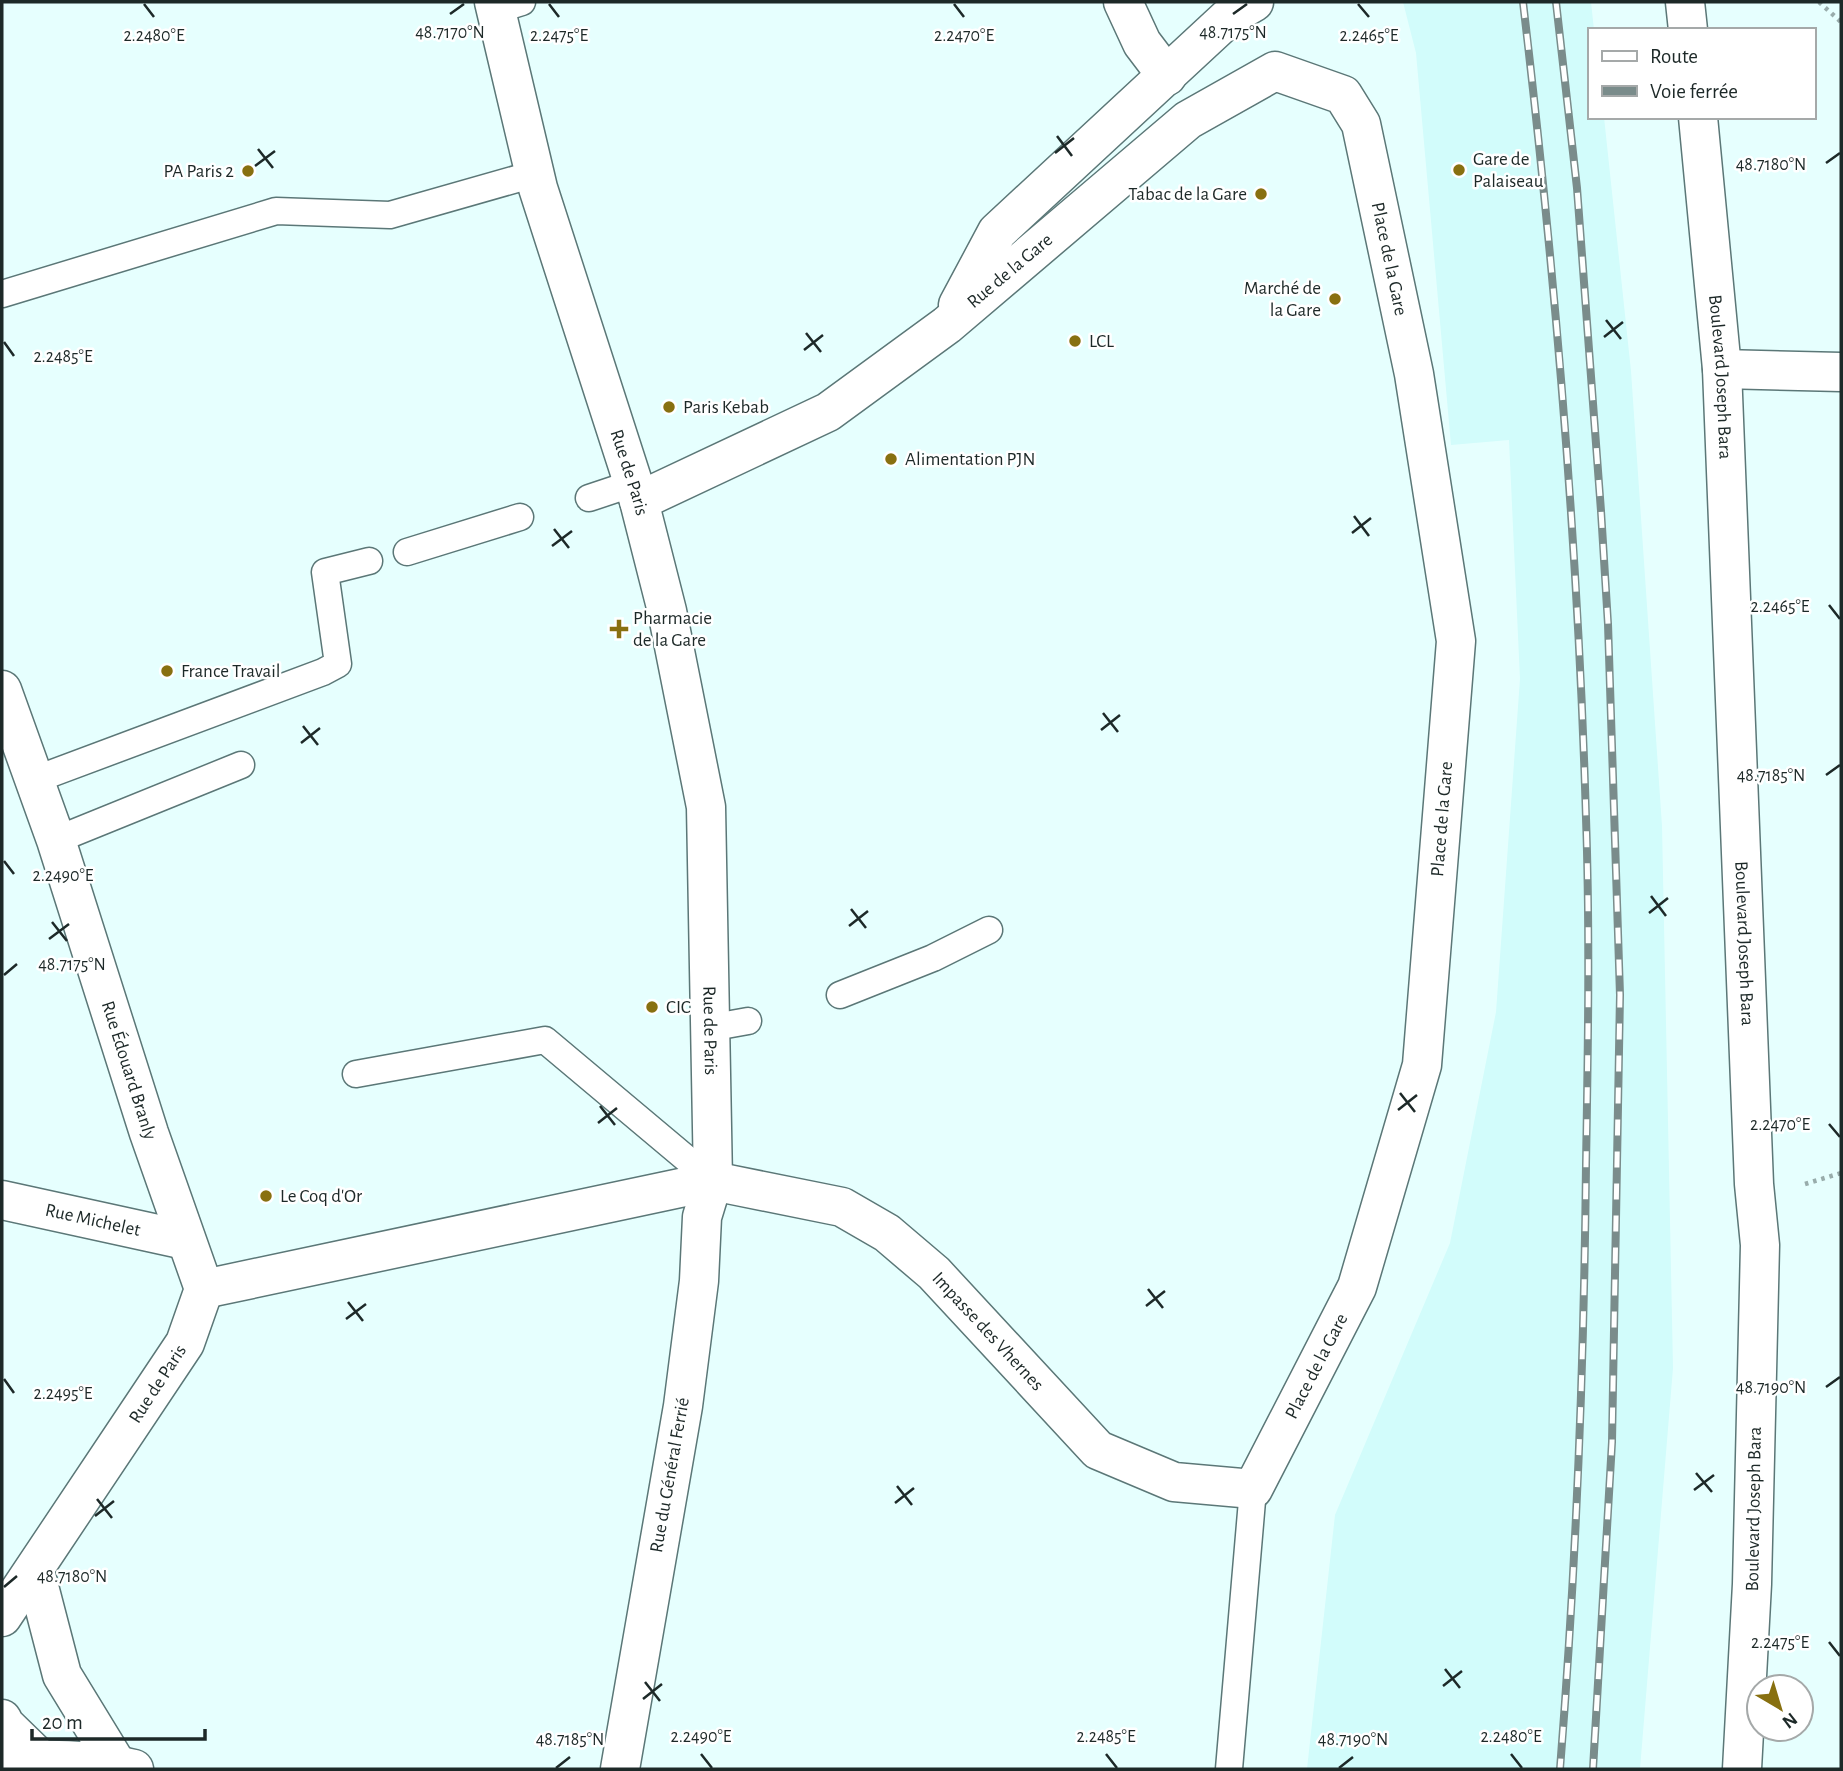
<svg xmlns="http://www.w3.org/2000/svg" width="1843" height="1771" viewBox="0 0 1843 1771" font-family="'Alegreya Sans',sans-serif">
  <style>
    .built { fill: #d2fcfb }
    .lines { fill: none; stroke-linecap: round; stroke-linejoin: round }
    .service-casing { stroke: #5b7777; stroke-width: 29 }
    .minor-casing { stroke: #5b7777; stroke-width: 41 }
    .tertiary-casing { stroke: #5b7777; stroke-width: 41 }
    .secondary-casing { stroke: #5b7777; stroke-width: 41 }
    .path { stroke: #98acab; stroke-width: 4.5; stroke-dasharray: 3.5 5; stroke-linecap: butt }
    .service { stroke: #fff; stroke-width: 26 }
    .minor { stroke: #fff; stroke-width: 38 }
    .tertiary { stroke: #fff; stroke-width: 38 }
    .secondary { stroke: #fff; stroke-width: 38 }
    .rail-casing { stroke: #7a8c8b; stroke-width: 8 }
    .rail { stroke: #fff; stroke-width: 5; stroke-dasharray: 16; stroke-linecap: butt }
    .ticks { fill: none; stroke: #1d2928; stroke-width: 2.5 }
    .poi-dot { fill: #887010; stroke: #fff; stroke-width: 2.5 }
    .labels { text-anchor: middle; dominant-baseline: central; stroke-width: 5; stroke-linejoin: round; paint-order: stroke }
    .poi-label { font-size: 19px; fill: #1d2928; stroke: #fff; text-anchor: start }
    .street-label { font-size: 19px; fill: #1d2928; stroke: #fff }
    .ticks-label { font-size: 18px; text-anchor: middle; fill: #1d2928; stroke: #fff; stroke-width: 5; stroke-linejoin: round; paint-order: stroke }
  </style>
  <rect width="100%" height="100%" fill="#e6fffe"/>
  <path class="built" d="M 1403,2 L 1591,2 L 1594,30 L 1589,30 L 1589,117 L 1604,117 L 1631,371 L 1662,826 L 1673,1368 L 1640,1769 L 1307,1769 L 1335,1515 L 1450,1243 L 1496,1012 L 1520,679 L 1509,440 L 1451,445 L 1416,53 Z"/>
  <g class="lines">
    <defs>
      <g id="service">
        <path d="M 496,10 L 522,2"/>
        <path d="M 2,294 L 276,211 L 390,215 L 534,174"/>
        <path d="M 589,498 L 634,483"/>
        <path d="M 407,552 L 520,517"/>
        <path d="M 34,780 L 323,672 L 338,664 L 325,572 L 369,561"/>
        <path d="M 56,840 L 241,765"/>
        <path d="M 840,995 L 933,958 L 989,930"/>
        <path d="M 709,1028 L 748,1021"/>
        <path d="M 356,1074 L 545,1040 L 713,1181"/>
        <path d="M 1229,1769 L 1253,1489"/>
      </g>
      <g id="minor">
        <path id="s1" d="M 494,2 L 538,188 L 639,501 L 667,611 L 706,807 L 713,1181 L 702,1217 L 699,1281 L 683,1406 L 620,1769"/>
        <path d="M 1123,2 L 1142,43 L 1167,76"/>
        <path d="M 958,305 L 997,232 L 1230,16 L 1254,2"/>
        <path d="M 1722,369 L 1841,372"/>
        <path id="s2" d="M 2,1200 L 185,1240"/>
        <path id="s3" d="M 204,1289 L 713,1181 L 842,1207 L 887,1233 L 934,1273 L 1098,1450 L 1174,1482 L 1253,1489 L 1357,1287 L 1422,1065 L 1456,641 L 1414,374 L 1361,124 L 1343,95 L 1275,71 L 1188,120 L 947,325 L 828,412 L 639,501"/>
      </g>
      <g id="tertiary">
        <path d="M 1685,2 L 1688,30"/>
        <path id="s4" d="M 1698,117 L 1722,369 L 1754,1184 L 1760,1245 L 1752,1584 L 1742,1769"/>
      </g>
      <g id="secondary">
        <path id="s5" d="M 2,690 L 56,840 L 149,1133 L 204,1289 L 185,1343 L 2,1617"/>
        <path d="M 35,1571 L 62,1675 L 117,1765"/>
        <path d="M 2,1719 L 5,1725 L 40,1759"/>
        <path d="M 2,1761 C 45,1759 92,1758 134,1769"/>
      </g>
    </defs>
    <use href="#service" class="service-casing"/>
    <use href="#minor" class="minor-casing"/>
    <use href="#tertiary" class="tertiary-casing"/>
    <use href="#secondary" class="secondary-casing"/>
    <g class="path">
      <path d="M 1819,2 L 1841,22"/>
      <path d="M 1805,1184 L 1841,1173"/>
    </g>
    <use href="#service" class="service"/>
    <use href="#minor" class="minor"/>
    <use href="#tertiary" class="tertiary"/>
    <use href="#secondary" class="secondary"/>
    <defs>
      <g id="rail">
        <path d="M 1523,2 C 1555,273 1578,545 1586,818 C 1590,933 1588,1049 1586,1165 C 1584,1366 1576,1568 1560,1769"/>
        <path d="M 1556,2 L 1577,188 L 1601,511 L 1608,624 L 1620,995 L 1612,1442 L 1593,1769"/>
      </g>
    </defs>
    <use href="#rail" class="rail-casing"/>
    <use href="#rail" class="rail"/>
  </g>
  <path class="ticks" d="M 144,4 L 154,17M 549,4 L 559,17M 954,4 L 964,17M 1358,4 L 1369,17M 450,14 L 464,4M 1233,14 L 1247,4M 1057,136 L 1072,156M 258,149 L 273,168M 1055,153 L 1074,138M 1826,163 L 1840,153M 255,166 L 275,151M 1606,320 L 1621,339M 806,333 L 821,352M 1604,337 L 1623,322M 4,342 L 14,356M 804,350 L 823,335M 1354,516 L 1369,536M 554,529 L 569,548M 1352,533 L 1371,518M 552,546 L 572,531M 1829,605 L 1840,619M 1103,713 L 1118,732M 303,726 L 318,745M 1101,730 L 1120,715M 301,743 L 320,728M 1826,775 L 1840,765M 4,861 L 14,874M 1651,896 L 1666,916M 851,909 L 866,928M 1649,913 L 1668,898M 52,922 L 67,941M 849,926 L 868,911M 49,939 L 69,924M 4,975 L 17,964M 1400,1093 L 1415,1112M 600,1106 L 615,1125M 1398,1110 L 1417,1095M 598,1123 L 617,1108M 1829,1124 L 1840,1137M 1148,1289 L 1163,1308M 348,1302 L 363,1321M 1146,1306 L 1165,1291M 346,1319 L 366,1304M 4,1379 L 14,1393M 1826,1387 L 1840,1377M 1696,1473 L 1712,1492M 897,1486 L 912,1505M 1694,1490 L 1714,1475M 97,1499 L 112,1518M 895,1503 L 914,1488M 95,1516 L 114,1501M 4,1587 L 17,1576M 1829,1642 L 1840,1656M 1445,1669 L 1460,1688M 645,1682 L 660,1701M 1443,1686 L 1462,1671M 643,1699 L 662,1684M 701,1754 L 712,1768M 1106,1754 L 1117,1768M 1511,1754 L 1522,1768M 556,1768 L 570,1757M 1339,1768 L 1353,1757"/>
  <g class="poi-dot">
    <circle cx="1459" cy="170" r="7"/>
    <circle cx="248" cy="171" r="7"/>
    <circle cx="1261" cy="194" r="7"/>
    <circle cx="1335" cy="299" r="7"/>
    <circle cx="1075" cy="341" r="7"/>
    <circle cx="669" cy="407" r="7"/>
    <circle cx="891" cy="459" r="7"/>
    <path d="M615.5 618.5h7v7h7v7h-7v7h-7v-7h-7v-7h7z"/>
    <circle cx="167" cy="671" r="7"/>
    <circle cx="652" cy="1007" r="7"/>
    <circle cx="266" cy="1196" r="7"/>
  </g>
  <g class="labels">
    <g class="poi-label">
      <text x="1473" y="159">Gare de<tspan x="1473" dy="22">Palaiseau</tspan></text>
      <text x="234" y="171" text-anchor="end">PA Paris 2</text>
      <text x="1247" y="194" text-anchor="end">Tabac de la Gare</text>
      <text x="1321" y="288" text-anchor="end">Marché de<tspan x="1321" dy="22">la Gare</tspan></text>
      <text x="1089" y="341">LCL</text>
      <text x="683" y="407">Paris Kebab</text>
      <text x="905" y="459">Alimentation PJN</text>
      <text x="633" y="618">Pharmacie<tspan x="633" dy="22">de la Gare</tspan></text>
      <text x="181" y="671">France Travail</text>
      <text x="666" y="1007">CIC</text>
      <text x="280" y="1196">Le Coq d'Or</text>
    </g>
    <g class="street-label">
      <text transform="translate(1389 259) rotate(78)">Place de la Gare</text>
      <text transform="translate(1010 271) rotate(-40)">Rue de la Gare</text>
      <text stroke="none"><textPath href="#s4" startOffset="261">Boulevard Joseph Bara</textPath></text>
      <text stroke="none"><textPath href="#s1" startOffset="490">Rue de Paris</textPath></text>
      <text stroke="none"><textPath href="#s3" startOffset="1874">Place de la Gare</textPath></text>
      <text stroke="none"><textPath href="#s4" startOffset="828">Boulevard Joseph Bara</textPath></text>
      <text stroke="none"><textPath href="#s1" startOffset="1057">Rue de Paris</textPath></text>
      <text stroke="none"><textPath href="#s5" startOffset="401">Rue Édouard Branly</textPath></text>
      <text stroke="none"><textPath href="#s2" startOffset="93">Rue Michelet</textPath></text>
      <text stroke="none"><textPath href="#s3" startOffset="845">Impasse des Vhernes</textPath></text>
      <text stroke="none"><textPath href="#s3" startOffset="1307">Place de la Gare</textPath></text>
      <text transform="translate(158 1384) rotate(-57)">Rue de Paris</text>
      <text transform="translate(670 1475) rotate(-80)">Rue du Général Ferrié</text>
      <text transform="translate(1754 1509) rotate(-89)">Boulevard Joseph Bara</text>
    </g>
  </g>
  <g class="ticks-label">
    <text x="450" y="38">48.7170°N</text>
    <text x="1233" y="38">48.7175°N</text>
    <text x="154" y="41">2.2480°E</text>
    <text x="559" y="41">2.2475°E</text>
    <text x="964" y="41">2.2470°E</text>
    <text x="1369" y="41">2.2465°E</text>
    <text x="1771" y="170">48.7180°N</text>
    <text x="63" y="362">2.2485°E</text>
    <text x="1780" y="612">2.2465°E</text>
    <text x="1771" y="781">48.7185°N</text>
    <text x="63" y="881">2.2490°E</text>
    <text x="72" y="970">48.7175°N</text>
    <text x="1780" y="1130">2.2470°E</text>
    <text x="1771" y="1393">48.7190°N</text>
    <text x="63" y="1399">2.2495°E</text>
    <text x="72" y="1582">48.7180°N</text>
    <text x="1780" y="1648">2.2475°E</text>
    <text x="701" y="1742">2.2490°E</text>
    <text x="1106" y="1742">2.2485°E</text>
    <text x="1511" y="1742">2.2480°E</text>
    <text x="570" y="1745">48.7185°N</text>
    <text x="1353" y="1745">48.7190°N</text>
  </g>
  <rect width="1843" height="1771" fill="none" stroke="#1d2928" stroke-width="7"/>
  <rect x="1588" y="28" width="228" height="91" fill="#ffffff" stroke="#a5a9a9" stroke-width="2"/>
  <rect x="1602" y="51" width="35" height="10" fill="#ffffff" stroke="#a5a9a9" stroke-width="2"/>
  <text x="1650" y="63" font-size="21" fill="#1d2928">Route</text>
  <rect x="1602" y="86" width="35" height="10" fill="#7a8c8b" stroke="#a5a9a9" stroke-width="2"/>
  <text x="1650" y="98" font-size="21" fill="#1d2928">Voie ferrée</text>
  <g transform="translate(1780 1708) rotate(142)"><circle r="33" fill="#ffffff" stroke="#a5a9a9" stroke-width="2"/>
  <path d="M0-5L12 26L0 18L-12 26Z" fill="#887010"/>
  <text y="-10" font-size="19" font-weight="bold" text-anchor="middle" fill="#1d2928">N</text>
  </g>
  <path d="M32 1729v10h173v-10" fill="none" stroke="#1d2928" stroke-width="3.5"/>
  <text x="42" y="1729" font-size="21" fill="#1d2928" stroke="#ffffff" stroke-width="5" paint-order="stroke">20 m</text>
</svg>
